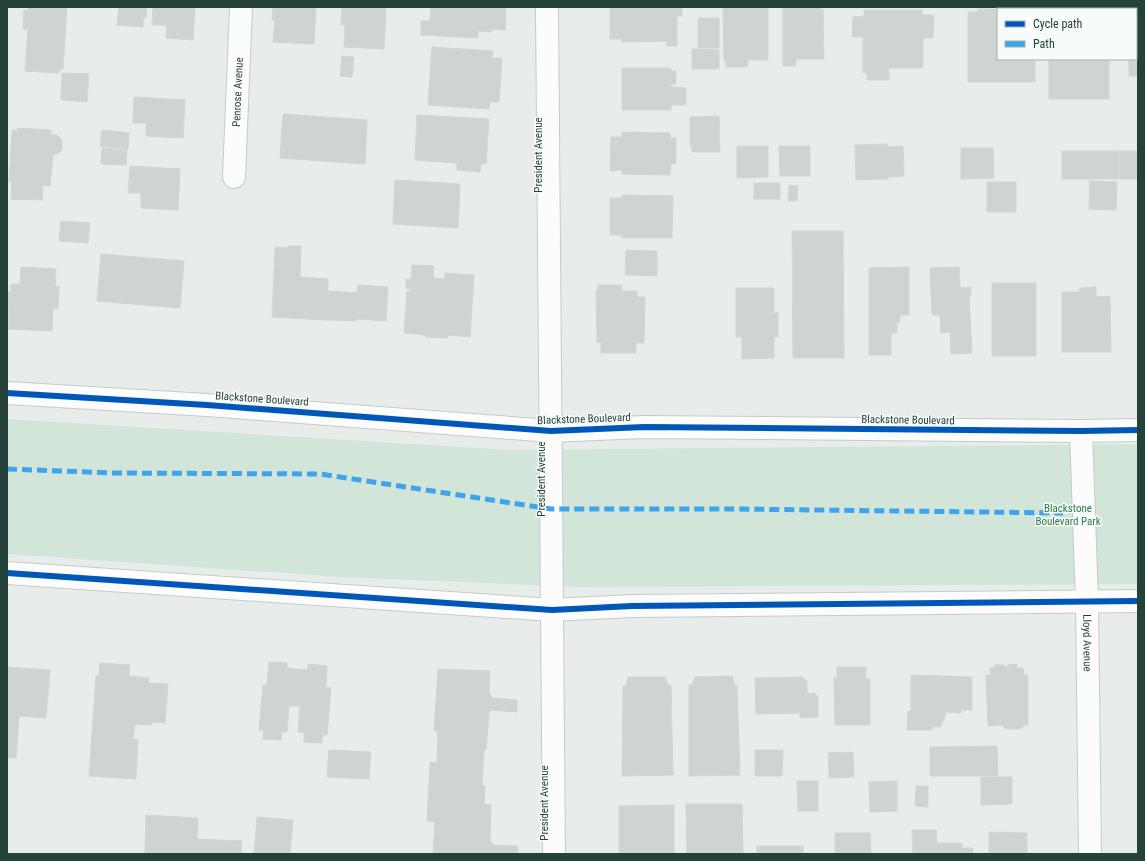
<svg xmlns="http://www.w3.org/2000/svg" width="1145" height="861" viewBox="0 0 1145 861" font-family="'Roboto Condensed',sans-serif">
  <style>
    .green { fill: #d1e6d8 }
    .building { fill: #cfd4d2; stroke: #d1d6d4 }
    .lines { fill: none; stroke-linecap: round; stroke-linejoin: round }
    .minor-casing { stroke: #c5cac8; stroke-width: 24 }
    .tertiary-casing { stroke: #c5cac8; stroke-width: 24 }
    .secondary-casing { stroke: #c3cbc8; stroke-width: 24 }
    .minor { stroke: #fcfcfc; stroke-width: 22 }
    .tertiary { stroke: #fcfcfc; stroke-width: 22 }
    .secondary { stroke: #fcfcfc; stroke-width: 22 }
    .quiet { stroke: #3ea4ec; stroke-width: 5; stroke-dasharray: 10 5; stroke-linecap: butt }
    .cycleway-casing { stroke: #f7fbf9; stroke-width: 8 }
    .cycleway { stroke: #0057b8; stroke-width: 6 }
    .labels { text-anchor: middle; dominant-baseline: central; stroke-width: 3; stroke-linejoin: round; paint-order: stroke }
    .street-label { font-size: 11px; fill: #24423a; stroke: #f7fbf9 }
    .park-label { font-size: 11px; fill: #2d7a4b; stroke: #f7fbf9 }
  </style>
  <rect width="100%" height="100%" fill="#e8edeb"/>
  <path class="green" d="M 7,419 L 512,450 L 1138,444 L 1138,584 L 581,587 L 340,577 L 7,554 Z"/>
  <g class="building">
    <path d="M 29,7 L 67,7 L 63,69 L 60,69 L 59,73 L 25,71 L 28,29 L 23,29 L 24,10 L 28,11 Z"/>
    <path d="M 119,7 L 147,7 L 146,18 L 143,18 L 143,27 L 117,25 Z"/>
    <path d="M 153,7 L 195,7 L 193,40 L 166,38 L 167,25 L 152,25 Z"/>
    <path d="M 273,7 L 316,7 L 314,44 L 273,42 L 275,20 L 272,20 Z"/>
    <path d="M 342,7 L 386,7 L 384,49 L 344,47 L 345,25 L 341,25 Z"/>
    <path d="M 431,7 L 506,7 L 505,30 L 492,29 L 492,32 L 478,31 L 478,38 L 421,35 L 421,21 L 430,21 Z"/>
    <path d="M 610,7 L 682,7 L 682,16 L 677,16 L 677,46 L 666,46 L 667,41 L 622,42 L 622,39 L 610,39 Z"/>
    <path d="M 783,7 L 820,7 L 820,9 L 823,9 L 824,59 L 796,59 L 796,66 L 783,66 Z"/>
    <path d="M 1107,7 L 1107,9 L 1050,9 L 1050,8 Z"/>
    <path d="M 723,8 L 768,8 L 768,60 L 748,60 L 747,67 L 726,67 L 726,61 L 724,61 Z"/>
    <path d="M 978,9 L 998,9 L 998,59 L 1035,59 L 1035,82 L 968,82 L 968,12 L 978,12 Z"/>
    <path d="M 1128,9 L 1138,9 L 1138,76 L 1129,76 L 1129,59 L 1136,59 L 1136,9 Z"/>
    <path d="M 864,10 L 922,10 L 922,15 L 934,15 L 933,38 L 923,38 L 923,68 L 889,68 L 889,80 L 867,80 L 867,73 L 863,73 L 863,37 L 852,37 L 853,17 L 864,16 Z"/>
    <rect x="698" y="18" width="21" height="30"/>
    <path d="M 432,47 L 493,51 L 492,58 L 502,58 L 499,102 L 490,102 L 489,109 L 428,105 Z"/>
    <path d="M 692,49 L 719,50 L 719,69 L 692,69 Z"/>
    <path d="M 342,56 L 354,57 L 352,77 L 340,76 Z"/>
    <rect x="1049" y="59" width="60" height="40"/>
    <path d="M 622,68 L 671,68 L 671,71 L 676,71 L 676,84 L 671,84 L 671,87 L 686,88 L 686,105 L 671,105 L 671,110 L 622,110 Z"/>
    <path d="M 62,73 L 89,74 L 87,102 L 61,100 Z"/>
    <path d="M 134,97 L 185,100 L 183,138 L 146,136 L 146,123 L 133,123 Z"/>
    <path d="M 283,114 L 367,120 L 365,164 L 280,158 Z"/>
    <path d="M 417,115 L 489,119 L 486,164 L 481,164 L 480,172 L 457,170 L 457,163 L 415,160 Z"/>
    <path d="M 719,116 L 720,152 L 692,152 L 692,146 L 690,146 L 690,117 Z"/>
    <path d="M 18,128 L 51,130 L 51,135 L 57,135 L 62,140 L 62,150 L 57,154 L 53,154 L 50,186 L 43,185 L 42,200 L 11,199 L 12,182 L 9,182 L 12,130 L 18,130 Z"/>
    <path d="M 102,130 L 129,133 L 128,149 L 100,146 Z"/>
    <path d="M 622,132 L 670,133 L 670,138 L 676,138 L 676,164 L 671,164 L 670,175 L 622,174 L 622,170 L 610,171 L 611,137 L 622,137 Z"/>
    <path d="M 887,144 L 888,147 L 903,146 L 904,176 L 888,177 L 888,179 L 856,180 L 855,145 Z"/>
    <path d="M 737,146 L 768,146 L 768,177 L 737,178 Z"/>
    <path d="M 779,146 L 810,146 L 810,176 L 780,176 Z"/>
    <path d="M 102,148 L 127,150 L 126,165 L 101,164 Z"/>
    <path d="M 961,148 L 993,148 L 994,178 L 961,179 Z"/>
    <rect x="1062" y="151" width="57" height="28"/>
    <rect x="1120" y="151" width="18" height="28"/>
    <path d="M 130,166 L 180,169 L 178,210 L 141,208 L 141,193 L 128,193 Z"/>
    <path d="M 395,180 L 460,184 L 458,228 L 393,224 Z"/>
    <path d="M 1090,181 L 1117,182 L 1116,210 L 1089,209 Z"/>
    <rect x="987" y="182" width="29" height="30"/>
    <rect x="754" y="183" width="26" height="16"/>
    <path d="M 789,185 L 798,186 L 797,201 L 788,201 Z"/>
    <path d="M 622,195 L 673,196 L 672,238 L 622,238 L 622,235 L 610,235 L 610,198 L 622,198 Z"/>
    <path d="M 61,221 L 90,223 L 88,243 L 59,241 Z"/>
    <path d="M 792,231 L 843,231 L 844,358 L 793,358 Z"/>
    <path d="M 288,246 L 301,246 L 300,277 L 328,279 L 328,291 L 357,293 L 358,285 L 388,287 L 386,321 L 357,319 L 357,321 L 326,320 L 272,317 L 275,247 L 288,248 Z"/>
    <path d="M 626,250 L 657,251 L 657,276 L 625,275 Z"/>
    <path d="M 101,254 L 184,261 L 180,308 L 97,301 Z"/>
    <path d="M 412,265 L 434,266 L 433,278 L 445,279 L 445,273 L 474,275 L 470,337 L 448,335 L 448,338 L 426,337 L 426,335 L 404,333 L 407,291 L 411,291 L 411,289 L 406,288 L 406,279 L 411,279 Z"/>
    <path d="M 21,267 L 56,269 L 55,286 L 59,286 L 58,309 L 53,308 L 52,331 L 8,329 L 9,307 L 7,306 L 7,292 L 11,292 L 11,284 L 20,284 Z"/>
    <path d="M 909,267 L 909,315 L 900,315 L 900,322 L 897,322 L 897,333 L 891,333 L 891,355 L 869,355 L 869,268 Z"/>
    <path d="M 959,267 L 960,288 L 971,287 L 971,295 L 969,295 L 972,353 L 951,354 L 950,332 L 941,333 L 940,315 L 932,315 L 930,268 Z"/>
    <rect x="992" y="283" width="44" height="73"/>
    <path d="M 598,285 L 622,285 L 622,291 L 637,291 L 637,297 L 645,297 L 644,343 L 636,343 L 636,353 L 601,353 L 601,342 L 597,343 L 596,290 L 598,290 Z"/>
    <path d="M 1096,287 L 1096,297 L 1110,296 L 1111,352 L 1062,352 L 1062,292 L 1079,292 L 1080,288 Z"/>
    <path d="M 736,288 L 774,288 L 774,313 L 778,313 L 778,337 L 774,337 L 774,358 L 742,359 L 742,337 L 736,337 Z"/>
    <path d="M 269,662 L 287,663 L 287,668 L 308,670 L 308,664 L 327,666 L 326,687 L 331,688 L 327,735 L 323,735 L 322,743 L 304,742 L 304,733 L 298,732 L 300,706 L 289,706 L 287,732 L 282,732 L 281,740 L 263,739 L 264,730 L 259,730 L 263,685 L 267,685 Z"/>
    <path d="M 100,663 L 130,665 L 129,676 L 149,678 L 148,683 L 168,684 L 165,723 L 152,722 L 151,725 L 135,724 L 133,739 L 138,740 L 136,779 L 89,776 L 96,676 L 99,676 Z"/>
    <path d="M 1017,664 L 1017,668 L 1023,668 L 1024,675 L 1028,675 L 1028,725 L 1024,725 L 1021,729 L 1006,729 L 1002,725 L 988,726 L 986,675 L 991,675 L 990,668 L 995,667 L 995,665 L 1004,665 L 1003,666 L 1008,667 L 1008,665 Z"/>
    <path d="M 7,667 L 50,670 L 46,718 L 19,716 L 16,758 L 7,758 Z"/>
    <path d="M 837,667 L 866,667 L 866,679 L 870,679 L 870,725 L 835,725 L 834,678 L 837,678 Z"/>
    <path d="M 438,669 L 490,671 L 489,691 L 492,698 L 517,700 L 517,712 L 490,710 L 490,712 L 489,712 L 486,750 L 484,749 L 482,786 L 485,786 L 484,804 L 491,805 L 490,842 L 492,842 L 492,845 L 518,846 L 518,854 L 433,854 L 435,822 L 427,821 L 430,762 L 437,763 L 438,731 L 434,731 Z"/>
    <path d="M 911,675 L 972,677 L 972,710 L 961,710 L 961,713 L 946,712 L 945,717 L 940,727 L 934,726 L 932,730 L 907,730 L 908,711 L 911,711 Z"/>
    <path d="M 732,676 L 735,685 L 737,685 L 740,775 L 689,776 L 689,685 L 692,685 L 695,677 Z"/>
    <path d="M 628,677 L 665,677 L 668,685 L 671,685 L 673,775 L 622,776 L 623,686 L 626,686 Z"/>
    <path d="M 802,677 L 807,681 L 807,694 L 814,693 L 818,697 L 818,717 L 800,718 L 800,713 L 756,714 L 755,678 Z"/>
    <path d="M 997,746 L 998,776 L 930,776 L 930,747 Z"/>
    <path d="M 329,750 L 371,752 L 369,779 L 327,777 Z"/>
    <path d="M 755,750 L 783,750 L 782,776 L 755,776 Z"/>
    <path d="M 853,752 L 854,777 L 829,778 L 828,753 Z"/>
    <path d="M 981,777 L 1012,777 L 1012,804 L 981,805 Z"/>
    <path d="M 797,781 L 818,781 L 818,811 L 798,811 Z"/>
    <path d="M 897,781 L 897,811 L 870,812 L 869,782 Z"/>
    <path d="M 916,786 L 928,786 L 928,807 L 915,806 Z"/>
    <path d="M 686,804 L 742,804 L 743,854 L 687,854 Z"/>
    <path d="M 674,805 L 674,854 L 619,854 L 619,806 Z"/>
    <path d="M 146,815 L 198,818 L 197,839 L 242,841 L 241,854 L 145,854 Z"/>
    <path d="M 257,817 L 293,820 L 290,854 L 254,854 Z"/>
    <path d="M 912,830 L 936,830 L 937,843 L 962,843 L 962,848 L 973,848 L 972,854 L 913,854 Z"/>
    <path d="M 989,832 L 1027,833 L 1027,854 L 989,854 Z"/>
    <path d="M 835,833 L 870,833 L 871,854 L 835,854 Z"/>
    <rect x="757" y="846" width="46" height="8"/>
  </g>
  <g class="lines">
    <defs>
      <g id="minor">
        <path d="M 547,7 L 554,854"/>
        <path id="s1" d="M 234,177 L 241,7"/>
      </g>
      <g id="tertiary">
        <path id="s2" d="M 1081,431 L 1087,602 L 1090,854"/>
      </g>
      <g id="secondary">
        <path d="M 7,393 L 207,405 L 551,431 L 644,427 L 1081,431 L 1138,430"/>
        <path d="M 7,573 L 552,610 L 632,606 L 1138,601"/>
      </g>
    </defs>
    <use href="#minor" class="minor-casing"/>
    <use href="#tertiary" class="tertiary-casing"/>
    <use href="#secondary" class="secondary-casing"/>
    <use href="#minor" class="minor"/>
    <use href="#tertiary" class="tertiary"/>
    <use href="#secondary" class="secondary"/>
    <path class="quiet" d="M 7,469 L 114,473 L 320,474 L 551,509 L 736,509 L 1063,513"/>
    <defs>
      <g id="cycleway">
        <path d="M 7,393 L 207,405 L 551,431 L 644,427 L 1081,431 L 1138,430"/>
        <path d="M 7,573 L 552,610 L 632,606 L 1138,601"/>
      </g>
    </defs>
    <use href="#cycleway" class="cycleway-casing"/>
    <use href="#cycleway" class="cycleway"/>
  </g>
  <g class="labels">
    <g class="street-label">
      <text stroke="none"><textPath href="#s1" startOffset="85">Penrose Avenue</textPath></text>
      <text transform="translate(538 155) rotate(-90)">President Avenue</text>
      <text transform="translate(262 399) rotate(4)">Blackstone Boulevard</text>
      <text transform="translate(584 419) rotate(-2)">Blackstone Boulevard</text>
      <text transform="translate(908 420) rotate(1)">Blackstone Boulevard</text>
      <text transform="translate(541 479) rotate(-90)">President Avenue</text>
      <text stroke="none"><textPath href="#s2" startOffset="212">Lloyd Avenue</textPath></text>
      <text transform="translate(544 803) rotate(-90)">President Avenue</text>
    </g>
    <g class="park-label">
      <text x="1068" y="508">Blackstone<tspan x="1068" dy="13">Boulevard Park</tspan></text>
    </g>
  </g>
  <rect width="1145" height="861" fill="none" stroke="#24423a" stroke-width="16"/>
  <rect x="997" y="8" width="140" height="52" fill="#f7fbf9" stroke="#a3b1ad"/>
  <rect x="1005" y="21" width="20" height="6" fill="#0057b8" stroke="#a3b1ad"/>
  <text x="1033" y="28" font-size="12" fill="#24423a">Cycle path</text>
  <rect x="1005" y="41" width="20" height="6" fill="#3ea4ec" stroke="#a3b1ad"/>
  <text x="1033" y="48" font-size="12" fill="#24423a">Path</text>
</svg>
